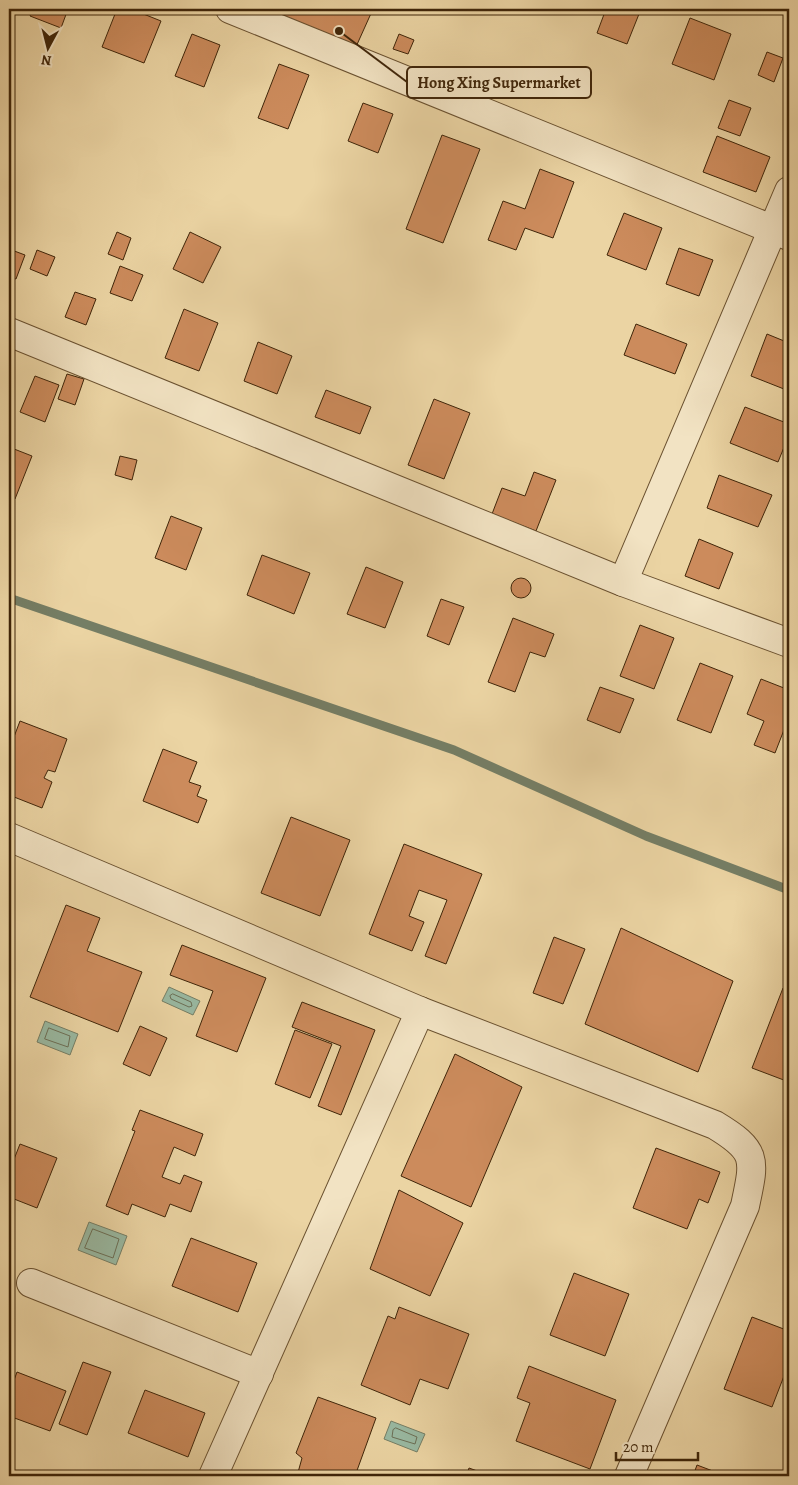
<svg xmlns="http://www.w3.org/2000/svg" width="798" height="1485" viewBox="0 0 798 1485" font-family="Alegreya,serif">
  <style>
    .water { fill: #99b9a2; stroke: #757e65 }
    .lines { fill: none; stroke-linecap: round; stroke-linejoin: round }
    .shore { stroke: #6c6f56; stroke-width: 1 }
    .stream { stroke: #757e65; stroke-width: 9 }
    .building { fill: #cc8b5c; stroke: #3f2509 }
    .minor-casing { stroke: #6a5130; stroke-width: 30 }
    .minor { stroke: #f2e3c3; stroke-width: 28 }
    .leader { fill: none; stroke: #3f2509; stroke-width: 2 }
    .callout-dot { fill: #3f2509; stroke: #f2e3c3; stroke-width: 2 }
    .callout { fill: #f2e3c3; stroke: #3f2509; stroke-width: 2 }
    .callout-label { font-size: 16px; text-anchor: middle; font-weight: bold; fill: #3f2509 }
  </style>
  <rect width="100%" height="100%" fill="#ebd4a3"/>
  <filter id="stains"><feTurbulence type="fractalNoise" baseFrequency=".004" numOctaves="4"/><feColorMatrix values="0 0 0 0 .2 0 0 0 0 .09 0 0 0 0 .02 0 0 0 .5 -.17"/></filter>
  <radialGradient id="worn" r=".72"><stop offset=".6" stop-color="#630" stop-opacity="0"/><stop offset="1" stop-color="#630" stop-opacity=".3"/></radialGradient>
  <g class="water">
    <path d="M 169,987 L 200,1001 L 193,1015 L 162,1001 Z"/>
    <path d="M 45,1021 L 78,1034 L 70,1055 L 37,1042 Z"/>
    <path d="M 89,1222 L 127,1236 L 116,1265 L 78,1250 Z"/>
    <path d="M 391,1421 L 425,1434 L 417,1452 L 384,1439 Z"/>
  </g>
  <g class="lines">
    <g class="shore">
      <path d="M 173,994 L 191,1002 L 192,1006 L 189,1007 L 171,999 L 170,996 Z"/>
      <path d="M 49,1028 L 70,1036 L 68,1047 L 45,1039 Z"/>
      <path d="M 93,1229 L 119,1239 L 113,1258 L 85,1248 Z"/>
      <path d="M 396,1428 L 417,1437 L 415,1444 L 392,1437 L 393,1430 Z"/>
    </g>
    <path class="stream" d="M 9,598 L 454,750 L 646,836 L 789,890"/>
  </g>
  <g class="building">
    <path d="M 33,9 L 68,9 L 61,28 L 30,16 Z"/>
    <path d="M 117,9 L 131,9 L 161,21 L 144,63 L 102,47 Z"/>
    <path d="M 278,9 L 373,9 L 355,49 L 276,13 Z"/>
    <path d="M 606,9 L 641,9 L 627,44 L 597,33 Z"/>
    <path d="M 690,18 L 731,34 L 714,80 L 672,64 Z"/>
    <path d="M 192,34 L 220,45 L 204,87 L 175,76 Z"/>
    <path d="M 399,34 L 414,40 L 408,54 L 393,49 Z"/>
    <path d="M 767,52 L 783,58 L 774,82 L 758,75 Z"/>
    <path d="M 279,64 L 309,75 L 288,129 L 258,118 Z"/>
    <path d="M 729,100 L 751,108 L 740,136 L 718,128 Z"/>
    <path d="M 363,103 L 393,114 L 378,153 L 348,141 Z"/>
    <path d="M 442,135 L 480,149 L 443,243 L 406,229 Z"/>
    <path d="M 717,136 L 770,157 L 756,192 L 703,172 Z"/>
    <path d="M 540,169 L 574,182 L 553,238 L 525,228 L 516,250 L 488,240 L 503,201 L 525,209 Z"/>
    <path d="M 624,213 L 662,228 L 646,270 L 607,255 Z"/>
    <path d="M 117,232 L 131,238 L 123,260 L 108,254 Z"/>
    <path d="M 190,232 L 221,247 L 203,283 L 173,269 Z"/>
    <path d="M 679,248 L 713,260 L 699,296 L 666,284 Z"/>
    <path d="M 9,249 L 25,255 L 16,279 L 9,277 Z"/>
    <path d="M 37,250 L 55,257 L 47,276 L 30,269 Z"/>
    <path d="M 120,266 L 143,275 L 132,301 L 110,293 Z"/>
    <path d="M 75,292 L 96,299 L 86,325 L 65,317 Z"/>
    <path d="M 184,309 L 218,323 L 199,371 L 165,358 Z"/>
    <path d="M 636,324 L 687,344 L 675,374 L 624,355 Z"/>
    <path d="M 767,334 L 789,343 L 789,391 L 751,376 Z"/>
    <path d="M 258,342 L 292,356 L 277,394 L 244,381 Z"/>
    <path d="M 67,374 L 84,379 L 75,405 L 58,399 Z"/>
    <path d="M 35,376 L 59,385 L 45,422 L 20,412 Z"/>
    <path d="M 326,390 L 371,407 L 360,434 L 315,417 Z"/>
    <path d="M 434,399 L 470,413 L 444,479 L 408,465 Z"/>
    <path d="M 745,407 L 789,424 L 789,435 L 778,462 L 730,443 Z"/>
    <path d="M 9,447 L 32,456 L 15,499 L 9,497 Z"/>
    <path d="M 120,456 L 137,460 L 132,480 L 115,475 Z"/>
    <path d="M 534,472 L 556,480 L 536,531 L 492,514 L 502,488 L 525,496 Z"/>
    <path d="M 719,475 L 772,495 L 758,527 L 707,508 Z"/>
    <path d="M 171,516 L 202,528 L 186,570 L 155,558 Z"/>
    <path d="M 699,539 L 733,553 L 719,589 L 685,576 Z"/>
    <path d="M 262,555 L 310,573 L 294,614 L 247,595 Z"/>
    <path d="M 366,567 L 403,582 L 385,628 L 347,614 Z"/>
    <circle cx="521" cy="588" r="10"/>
    <path d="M 441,599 L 464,607 L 449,645 L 427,636 Z"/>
    <path d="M 513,618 L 554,634 L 545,657 L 530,652 L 515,692 L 488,682 Z"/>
    <path d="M 640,625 L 674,638 L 654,689 L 620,676 Z"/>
    <path d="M 700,663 L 733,676 L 711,733 L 677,720 Z"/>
    <path d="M 761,679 L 789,690 L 789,717 L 775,753 L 754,745 L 764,721 L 747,714 Z"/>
    <path d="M 600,687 L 634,699 L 620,733 L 587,720 Z"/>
    <path d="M 20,721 L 67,739 L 55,772 L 48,770 L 44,778 L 52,782 L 42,808 L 9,795 L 9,750 Z"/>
    <path d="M 163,749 L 197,762 L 189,782 L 201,786 L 197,796 L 207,800 L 198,823 L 143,801 Z"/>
    <path d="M 291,817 L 350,840 L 320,916 L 261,893 Z"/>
    <path d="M 404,844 L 482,874 L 446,964 L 425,956 L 447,900 L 419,890 L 409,916 L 424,922 L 412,951 L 369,934 Z"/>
    <path d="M 66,905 L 100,918 L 87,951 L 142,972 L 118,1032 L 30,997 Z"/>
    <path d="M 621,928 L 733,981 L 698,1072 L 585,1024 Z"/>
    <path d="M 554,937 L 585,949 L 563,1004 L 533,993 Z"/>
    <path d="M 182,945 L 266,978 L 237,1052 L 196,1036 L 213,991 L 170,975 Z"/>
    <path d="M 783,988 L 789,991 L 789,1082 L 752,1068 Z"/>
    <path d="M 302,1002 L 375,1030 L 341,1115 L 318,1106 L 341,1046 L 292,1027 Z"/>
    <path d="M 140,1026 L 167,1038 L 150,1076 L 123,1064 Z"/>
    <path d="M 295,1030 L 332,1044 L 310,1098 L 275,1084 Z"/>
    <path d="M 455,1054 L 522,1087 L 471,1207 L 401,1176 Z"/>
    <path d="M 140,1110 L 203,1134 L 195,1156 L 174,1147 L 162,1177 L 180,1184 L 184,1175 L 202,1182 L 191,1212 L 170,1204 L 165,1217 L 132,1204 L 128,1215 L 106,1206 L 135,1131 L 132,1130 Z"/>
    <path d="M 20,1144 L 57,1158 L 37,1208 L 9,1197 L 9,1172 Z"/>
    <path d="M 656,1148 L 720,1172 L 708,1203 L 699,1199 L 687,1229 L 633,1208 Z"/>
    <path d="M 399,1190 L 463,1223 L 430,1296 L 370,1269 Z"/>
    <path d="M 191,1238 L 257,1263 L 238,1312 L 172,1286 Z"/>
    <path d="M 574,1273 L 629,1294 L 605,1356 L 550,1335 Z"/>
    <path d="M 399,1307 L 469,1334 L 448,1389 L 420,1379 L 410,1405 L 361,1385 L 388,1316 L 395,1319 Z"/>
    <path d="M 752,1317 L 789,1331 L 789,1363 L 772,1407 L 724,1389 Z"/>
    <path d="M 83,1362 L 111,1372 L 87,1435 L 59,1424 Z"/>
    <path d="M 529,1366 L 616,1400 L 590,1469 L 516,1441 L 530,1403 L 517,1398 Z"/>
    <path d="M 17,1372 L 66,1391 L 50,1431 L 9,1416 L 9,1394 Z"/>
    <path d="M 145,1390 L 205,1413 L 188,1457 L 128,1433 Z"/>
    <path d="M 318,1397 L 376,1418 L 355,1476 L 333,1474 L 297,1476 L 302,1458 L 296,1453 Z"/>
    <path d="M 697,1465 L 726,1476 L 693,1476 Z"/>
    <path d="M 469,1468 L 491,1476 L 466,1476 Z"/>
  </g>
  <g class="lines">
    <defs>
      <g id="minor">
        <path d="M 230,9 L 789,236"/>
        <path d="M 9,332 L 623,582 L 789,643"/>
        <path d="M 623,582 L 789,191"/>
        <path d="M 9,837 L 420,1011 L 715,1125 C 758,1151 755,1159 745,1206 L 629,1476"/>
        <path d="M 31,1283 L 259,1374"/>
        <path d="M 213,1476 L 420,1011"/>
      </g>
    </defs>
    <use href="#minor" class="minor-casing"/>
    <use href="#minor" class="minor"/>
  </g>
  <path class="leader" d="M339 31L407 82"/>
  <circle class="callout-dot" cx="339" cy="31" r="5"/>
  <rect class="callout" x="407" y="67" width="184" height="31" rx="5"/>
  <g class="callout-label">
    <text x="499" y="88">Hong Xing Supermarket</text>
  </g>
  <rect width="798" height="1485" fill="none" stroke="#ebd4a3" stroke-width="30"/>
  <rect x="10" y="10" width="778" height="1465" fill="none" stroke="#3f2509" stroke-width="2.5"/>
  <rect x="15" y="15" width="768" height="1455" fill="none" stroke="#3f2509"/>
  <g transform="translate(48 48) rotate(187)" stroke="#f2e3c3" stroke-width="4" paint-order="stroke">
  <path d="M0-4L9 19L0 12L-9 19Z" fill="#3f2509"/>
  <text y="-8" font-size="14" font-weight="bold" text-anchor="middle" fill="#3f2509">N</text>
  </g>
  <path d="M616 1452v8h82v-8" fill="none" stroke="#3f2509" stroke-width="2.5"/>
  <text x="623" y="1452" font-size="15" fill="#3f2509" stroke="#f2e3c3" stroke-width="4" paint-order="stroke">20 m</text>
  <rect width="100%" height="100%" filter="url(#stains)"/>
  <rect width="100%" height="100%" fill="url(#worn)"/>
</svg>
